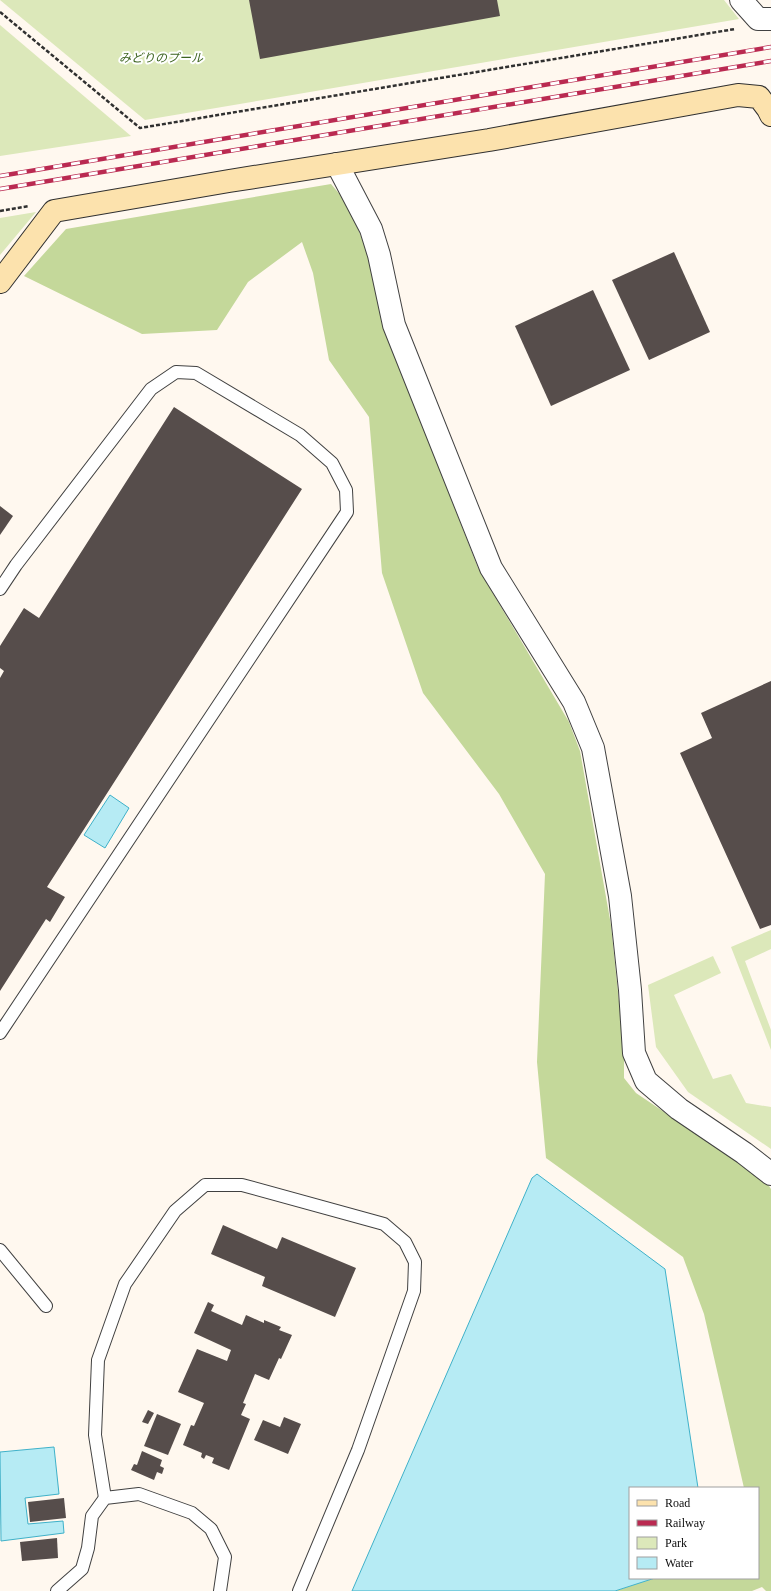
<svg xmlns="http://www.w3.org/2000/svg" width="771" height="1591" viewBox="0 0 771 1591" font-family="'Times New Roman','Noto Sans JP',serif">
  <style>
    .green { fill: #dce8ba }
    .forest { fill: #c4d89a }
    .water { fill: #b6ebf4; stroke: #3fb1c9 }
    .building { fill: #564d4b }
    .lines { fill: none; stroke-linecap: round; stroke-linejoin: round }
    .lane-casing { stroke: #414141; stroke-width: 14 }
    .street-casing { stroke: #414141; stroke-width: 24 }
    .secondary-casing { stroke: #303030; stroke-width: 24 }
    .path { stroke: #303030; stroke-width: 2.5; stroke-dasharray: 4 2; stroke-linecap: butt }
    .lane { stroke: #fff; stroke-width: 12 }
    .street { stroke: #fff; stroke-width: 22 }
    .secondary { stroke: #fce2ad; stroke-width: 22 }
    .rail-casing { stroke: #ba2a51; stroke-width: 4.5 }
    .rail { stroke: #fff; stroke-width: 3; stroke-dasharray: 9; stroke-linecap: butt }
    .labels { text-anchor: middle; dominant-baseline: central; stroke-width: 4; stroke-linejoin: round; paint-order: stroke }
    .park-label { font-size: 12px; font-style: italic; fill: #3d6420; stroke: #fff }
  </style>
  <rect width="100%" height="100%" fill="#fff8ef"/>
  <g class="green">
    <path d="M 0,0 L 724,0 L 739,19 L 145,120 Z"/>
    <path d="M 0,25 L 131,136 L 0,156 Z"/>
    <path d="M 36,212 L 0,255 L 0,218 Z"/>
    <path d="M 771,930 L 771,949 L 745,961 L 771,1030 L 771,1050 L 731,947 Z"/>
    <path d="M 713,956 L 721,973 L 674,995 L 713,1079 L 731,1074 L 746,1103 L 771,1107 L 771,1149 L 688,1092 L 656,1047 L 648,985 Z"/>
  </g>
  <path class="forest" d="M 331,184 L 348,204 L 370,259 L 384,326 L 478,568 L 569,722 L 580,751 L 611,925 L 624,1049 L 624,1078 L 636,1093 L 765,1180 L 771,1189 L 771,1591 L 766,1591 L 762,1587 L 752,1591 L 615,1591 L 655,1578 L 758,1578 L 758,1488 L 744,1488 L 704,1314 L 683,1257 L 546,1158 L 537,1062 L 545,874 L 499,794 L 423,693 L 382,573 L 369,417 L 329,360 L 313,273 L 302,242 L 248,282 L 217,330 L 142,334 L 24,276 L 66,229 Z"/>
  <g class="water">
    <path d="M 110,795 L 129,808 L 105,848 L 84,835 Z"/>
    <path d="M 537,1174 L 665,1269 L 698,1488 L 630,1488 L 630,1578 L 655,1578 L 615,1591 L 352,1591 L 532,1178 Z"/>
    <path d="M 54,1447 L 59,1494 L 25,1498 L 28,1524 L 63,1521 L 64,1533 L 1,1541 L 0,1452 Z"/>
  </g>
  <g class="building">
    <path d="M 249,0 L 497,0 L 500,16 L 260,59 Z"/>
    <path d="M 674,252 L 710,332 L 649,360 L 612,280 Z"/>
    <path d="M 593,290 L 630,370 L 551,406 L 515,326 Z"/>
    <path d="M 174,407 L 302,489 L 47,887 L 65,897 L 50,922 L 46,919 L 0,991 L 0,678 L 4,671 L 0,668 L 0,646 L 24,608 L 39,618 Z"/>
    <path d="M 0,506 L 13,516 L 0,535 Z"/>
    <path d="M 771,681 L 771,925 L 760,929 L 680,753 L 712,738 L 701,713 Z"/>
    <path d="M 223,1225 L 277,1249 L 282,1237 L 356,1268 L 335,1317 L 262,1286 L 265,1277 L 211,1254 Z"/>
    <path d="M 208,1302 L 214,1305 L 211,1311 L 242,1325 L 246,1315 L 264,1323 L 264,1320 L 281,1327 L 279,1330 L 292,1335 L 281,1359 L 279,1358 L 269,1380 L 255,1374 L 243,1403 L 246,1404 L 241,1415 L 250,1419 L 229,1470 L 212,1463 L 214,1458 L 206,1455 L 204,1459 L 201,1457 L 202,1453 L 183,1445 L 191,1425 L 194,1426 L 204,1403 L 178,1392 L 197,1349 L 227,1361 L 231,1350 L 194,1333 Z"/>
    <path d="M 148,1410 L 154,1413 L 148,1424 L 142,1422 Z"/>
    <path d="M 157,1414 L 181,1424 L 168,1455 L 144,1446 Z"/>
    <path d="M 284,1417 L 301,1424 L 288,1454 L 254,1440 L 263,1420 L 280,1427 Z"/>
    <path d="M 142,1451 L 162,1460 L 160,1466 L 164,1468 L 162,1474 L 157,1472 L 154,1480 L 131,1470 L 134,1464 L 137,1465 Z"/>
    <path d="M 64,1498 L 66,1518 L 30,1522 L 28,1502 Z"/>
    <path d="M 57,1538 L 58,1558 L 22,1561 L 20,1542 Z"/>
  </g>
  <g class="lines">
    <defs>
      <g id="lane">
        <path d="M 0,589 L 16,565 L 151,389 L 176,372 L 196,373 L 300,435 L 332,463 L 346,490 L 347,512 L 0,1033"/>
        <path d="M 0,1250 L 46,1306"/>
        <path d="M 105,1498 L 95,1435 L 98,1360 L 125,1284 L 175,1211 L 205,1185 L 242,1185 L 384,1224 L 405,1242 L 415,1262 L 414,1291 L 358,1450 L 299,1591"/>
        <path d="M 57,1591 L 82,1569 L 88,1548 L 92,1516 L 105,1498 L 139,1494 L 192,1513 L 211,1529 L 225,1557 L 220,1591"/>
      </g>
      <g id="street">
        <path d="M 741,0 L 758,19 L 771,19"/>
        <path d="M 337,164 L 371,229 L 379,255 L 394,325 L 491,568 L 574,702 L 593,748 L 620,896 L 630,990 L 634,1053 L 646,1081 L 679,1109 L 744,1153 L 771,1174"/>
      </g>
      <path id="secondary" d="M 0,282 L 54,211 L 229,181 L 489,140 L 738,95 L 759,97 L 768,109 L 771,115"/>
    </defs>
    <use href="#lane" class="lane-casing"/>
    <use href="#street" class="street-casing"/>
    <use href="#secondary" class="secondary-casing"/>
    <g class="path">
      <path d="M 0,12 L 140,128 L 735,29"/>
      <path d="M 0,211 L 29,206"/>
    </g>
    <use href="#lane" class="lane"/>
    <use href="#street" class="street"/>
    <use href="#secondary" class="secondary"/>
    <defs>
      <g id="rail">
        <path d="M 0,176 L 771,47"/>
        <path d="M 0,189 L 771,61"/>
      </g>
    </defs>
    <use href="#rail" class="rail-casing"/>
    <use href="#rail" class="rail"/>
  </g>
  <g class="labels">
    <g class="park-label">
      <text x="161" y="58">みどりのプール</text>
    </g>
  </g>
  <rect x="629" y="1487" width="130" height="92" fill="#ffffff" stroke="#9f9f9f"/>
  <rect x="637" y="1500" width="20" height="6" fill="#fce2ad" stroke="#9f9f9f"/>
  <text x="665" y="1507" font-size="12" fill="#0e0e0e">Road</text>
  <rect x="637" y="1520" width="20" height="6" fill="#ba2a51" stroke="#9f9f9f"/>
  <text x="665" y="1527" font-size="12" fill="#0e0e0e">Railway</text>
  <rect x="637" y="1537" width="20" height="12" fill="#dce8ba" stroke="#9f9f9f"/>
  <text x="665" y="1547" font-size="12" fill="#0e0e0e">Park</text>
  <rect x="637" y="1557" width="20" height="12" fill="#b6ebf4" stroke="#9f9f9f"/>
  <text x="665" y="1567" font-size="12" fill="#0e0e0e">Water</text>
</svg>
